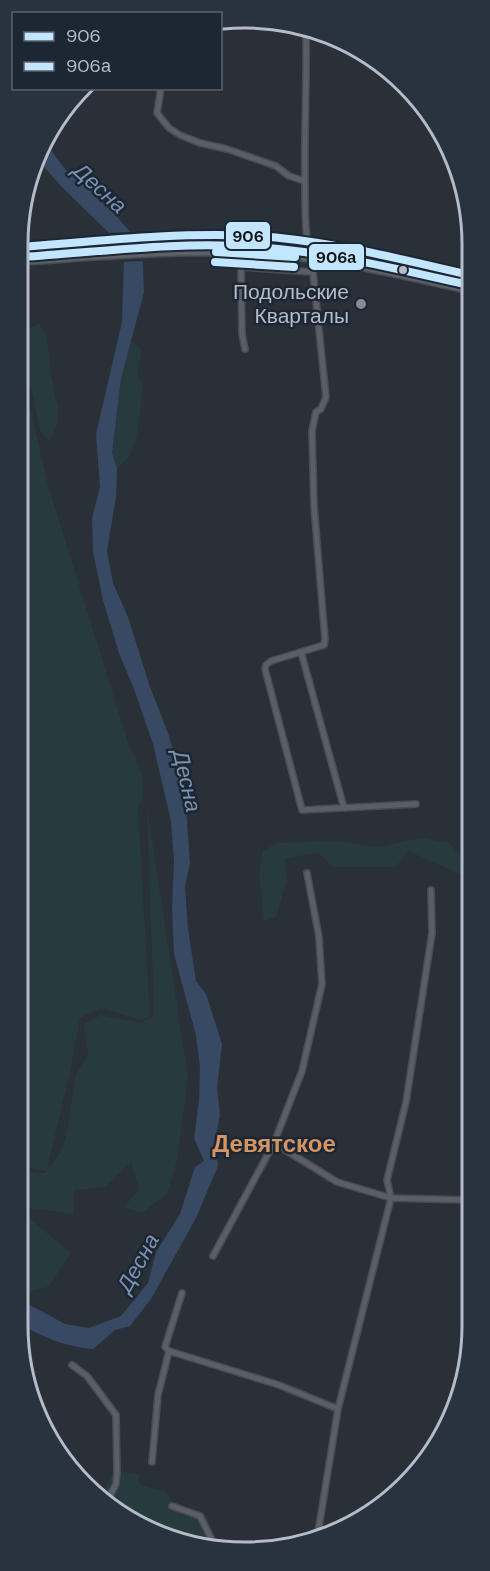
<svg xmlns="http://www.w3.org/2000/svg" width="490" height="1571" viewBox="0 0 490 1571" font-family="'DM Sans',sans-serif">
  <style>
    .green { fill: #273a3e }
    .water { fill: #384963 }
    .pier { fill: #2a3038 }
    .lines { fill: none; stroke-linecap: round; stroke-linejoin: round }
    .minor-casing { stroke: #484c53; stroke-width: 8 }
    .major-casing { stroke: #484c55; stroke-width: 10 }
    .minor { stroke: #5a5e66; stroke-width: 5 }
    .major { stroke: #5c6168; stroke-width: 7 }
    .bus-1-casing { stroke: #1d2633; stroke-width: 12 }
    .bus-2-casing { stroke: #1d2633; stroke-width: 12 }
    .bus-1 { stroke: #c2e6ff; stroke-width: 8 }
    .bus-2 { stroke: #c2e6ff; stroke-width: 8 }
    .bus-dot { fill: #b4bcc9; stroke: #1d2633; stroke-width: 2 }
    .poi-dot { fill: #848b96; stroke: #1d2633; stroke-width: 2 }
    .labels { text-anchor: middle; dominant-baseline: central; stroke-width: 5; stroke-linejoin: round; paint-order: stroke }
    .poi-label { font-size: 21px; fill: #b4bcc9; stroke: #1d2633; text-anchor: end }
    .water-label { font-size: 22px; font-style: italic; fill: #7c92b1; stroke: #1d2633 }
    .quarter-label { font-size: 24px; font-weight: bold; fill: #d59563; stroke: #1d2633 }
    .rim { fill: none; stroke: #b4bcc9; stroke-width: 3 }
    .line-badge { stroke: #1d2633; stroke-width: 2 }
    .pale-badge-label { font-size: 16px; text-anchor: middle; font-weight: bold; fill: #111 }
  </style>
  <rect width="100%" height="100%" fill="#2a3038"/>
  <g class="green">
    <path d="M 39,323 L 47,338 L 51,376 L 58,409 L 57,425 L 49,442 L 40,430 L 22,345 L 22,334 Z"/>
    <path d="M 131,341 L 142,350 L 137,374 L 143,384 L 138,430 L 131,454 L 117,468 L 112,453 L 121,379 Z"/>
    <path d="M 22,374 L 48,485 L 130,749 C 141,767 149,788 138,808 L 150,1016 L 140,1020 L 101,1008 L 80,1018 L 70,1072 L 47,1169 C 74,1146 67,1108 76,1076 C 78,1069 84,1062 88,1055 L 84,1024 L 101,1015 L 141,1023 L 154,1016 L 147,807 L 188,1078 L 177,1161 L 167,1194 L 142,1213 L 124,1207 L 139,1189 L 131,1162 L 105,1187 L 74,1190 L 73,1214 L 22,1207 L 18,1203 L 19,1172 L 46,1173 L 47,1171 L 19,1166 Z"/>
    <path d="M 422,838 L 450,843 L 465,862 L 462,875 L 408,851 L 396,867 L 333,867 L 318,852 L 285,859 L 287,880 L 276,917 L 264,921 L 259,874 L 263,851 L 277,843 L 339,841 L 378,847 Z"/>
    <path d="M 18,1209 L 71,1253 L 48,1287 L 22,1293 L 18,1290 Z"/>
    <path d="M 115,1470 L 139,1475 L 138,1482 L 143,1486 L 166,1492 L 172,1503 L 206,1515 L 215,1537 L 231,1550 L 216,1551 L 144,1529 L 101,1496 Z"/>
  </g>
  <path class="water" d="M 46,144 L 65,169 L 100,197 L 142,246 L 144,292 L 121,379 L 112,453 L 117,468 L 116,497 L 107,551 L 113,583 L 128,617 L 149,684 L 169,736 L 185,794 L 190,863 L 185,886 L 188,929 L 196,981 L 206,994 L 222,1044 L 217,1088 L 220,1115 L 215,1140 L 218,1166 L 196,1218 L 151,1299 L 130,1326 L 115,1330 L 93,1349 C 67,1347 40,1337 18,1322 L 18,1302 L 32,1306 L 65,1324 L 89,1328 L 121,1316 L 148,1283 L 156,1252 L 180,1214 L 195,1167 L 204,1161 L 194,1138 L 199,1101 L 200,1067 L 196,1035 L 174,954 L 172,908 L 174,862 L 171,821 L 153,744 L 134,689 L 119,653 L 103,600 L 93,552 L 92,518 L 100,487 L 96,434 L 122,322 L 124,260 L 111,235 L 61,186 L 39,161 Z"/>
  <path class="pier" d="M 134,232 L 145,245 L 146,261 L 121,262 L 105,233 Z"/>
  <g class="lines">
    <defs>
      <g id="minor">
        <path d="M 306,29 C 307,81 304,133 305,185 C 305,215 305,243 313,272 L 326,397 L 321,409 L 316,412 L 312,431 L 314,506 L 325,639 L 324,645 L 271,661 L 266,665 L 265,669 L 302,810 L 416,804"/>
        <path d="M 161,88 L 157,113 L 169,128 L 180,135 L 200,143 L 227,149 L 276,166 L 289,176 L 305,181"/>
        <path d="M 245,349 L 242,334 L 241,267 L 313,272"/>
        <path d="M 301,652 L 344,808"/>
        <path d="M 274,1143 L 337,1182 L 391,1198 L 468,1200"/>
        <path d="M 213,1256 L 274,1143 L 302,1071 L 322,984 L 319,937 L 307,873"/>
        <path d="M 169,1351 L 165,1347 L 182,1293"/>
        <path d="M 72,1365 L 87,1376 L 116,1415 L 117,1472 L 116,1484 L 107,1501"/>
        <path d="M 152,1462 L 158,1395 L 169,1351 L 279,1385 L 338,1409 L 391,1198 L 387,1180 L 406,1102 L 432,933 L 431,890"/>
        <path d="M 172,1506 L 200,1516 L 213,1542 L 221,1551"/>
        <path d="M 317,1539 L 338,1409"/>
      </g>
      <g id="major">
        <path d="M 22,247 C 99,242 178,232 255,236 C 327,241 399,259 470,275"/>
        <path d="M 22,261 C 117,255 214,245 309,258 C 363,265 417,278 470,290"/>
      </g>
    </defs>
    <use href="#minor" class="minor-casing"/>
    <use href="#major" class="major-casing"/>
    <use href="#minor" class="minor"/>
    <use href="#major" class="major"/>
    <defs>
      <g id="bus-1">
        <path d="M 22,247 C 99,241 177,232 255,236 C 327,240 399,259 470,275"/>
        <path d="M 216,252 L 295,257"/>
      </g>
      <g id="bus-2">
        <path d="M 23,257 C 100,252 179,241 256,247 C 328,252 398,269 468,285"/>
        <path d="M 215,262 L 294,267"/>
      </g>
    </defs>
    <use href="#bus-1" class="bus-1-casing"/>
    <use href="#bus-2" class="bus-2-casing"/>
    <use href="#bus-1" class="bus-1"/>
    <use href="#bus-2" class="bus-2"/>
  </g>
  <circle class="bus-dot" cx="403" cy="270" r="5"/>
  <circle class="poi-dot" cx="361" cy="304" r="6"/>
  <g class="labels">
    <g class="poi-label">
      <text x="349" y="292">Подольские<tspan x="349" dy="24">Кварталы</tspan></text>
    </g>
    <g class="water-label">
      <text transform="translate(100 188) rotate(42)">Десна</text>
      <text transform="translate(187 781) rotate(77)">Десна</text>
      <text transform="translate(138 1263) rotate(-61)">Десна</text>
    </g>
    <g class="quarter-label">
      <text x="274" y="1143">Девятское</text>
    </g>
  </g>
  <path d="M0 0H490V1571H0ZM244 28H246A216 216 0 0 1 462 244V1326A216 216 0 0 1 246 1542H244A216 216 0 0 1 28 1326V244A216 216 0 0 1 244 28Z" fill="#29323f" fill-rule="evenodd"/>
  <path class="rim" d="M244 28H246A216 216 0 0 1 462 244V1326A216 216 0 0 1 246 1542H244A216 216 0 0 1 28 1326V244A216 216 0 0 1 244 28Z"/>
  <g class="line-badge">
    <rect x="225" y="221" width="46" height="29" rx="6" fill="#c2e6ff"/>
    <rect x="308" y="243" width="57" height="28" rx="6" fill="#c2e6ff"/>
  </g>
  <g class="pale-badge-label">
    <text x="248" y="242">906</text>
    <text x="336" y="263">906а</text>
  </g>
  <rect x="12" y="12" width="210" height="78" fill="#1d2633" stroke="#59626f" stroke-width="1.5"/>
  <rect x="24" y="32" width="30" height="9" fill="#c2e6ff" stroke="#59626f" stroke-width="1.5"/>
  <text x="66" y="42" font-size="18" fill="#b4bcc9">906</text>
  <rect x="24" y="62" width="30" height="9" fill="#c2e6ff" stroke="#59626f" stroke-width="1.5"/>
  <text x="66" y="72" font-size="18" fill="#b4bcc9">906а</text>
</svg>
